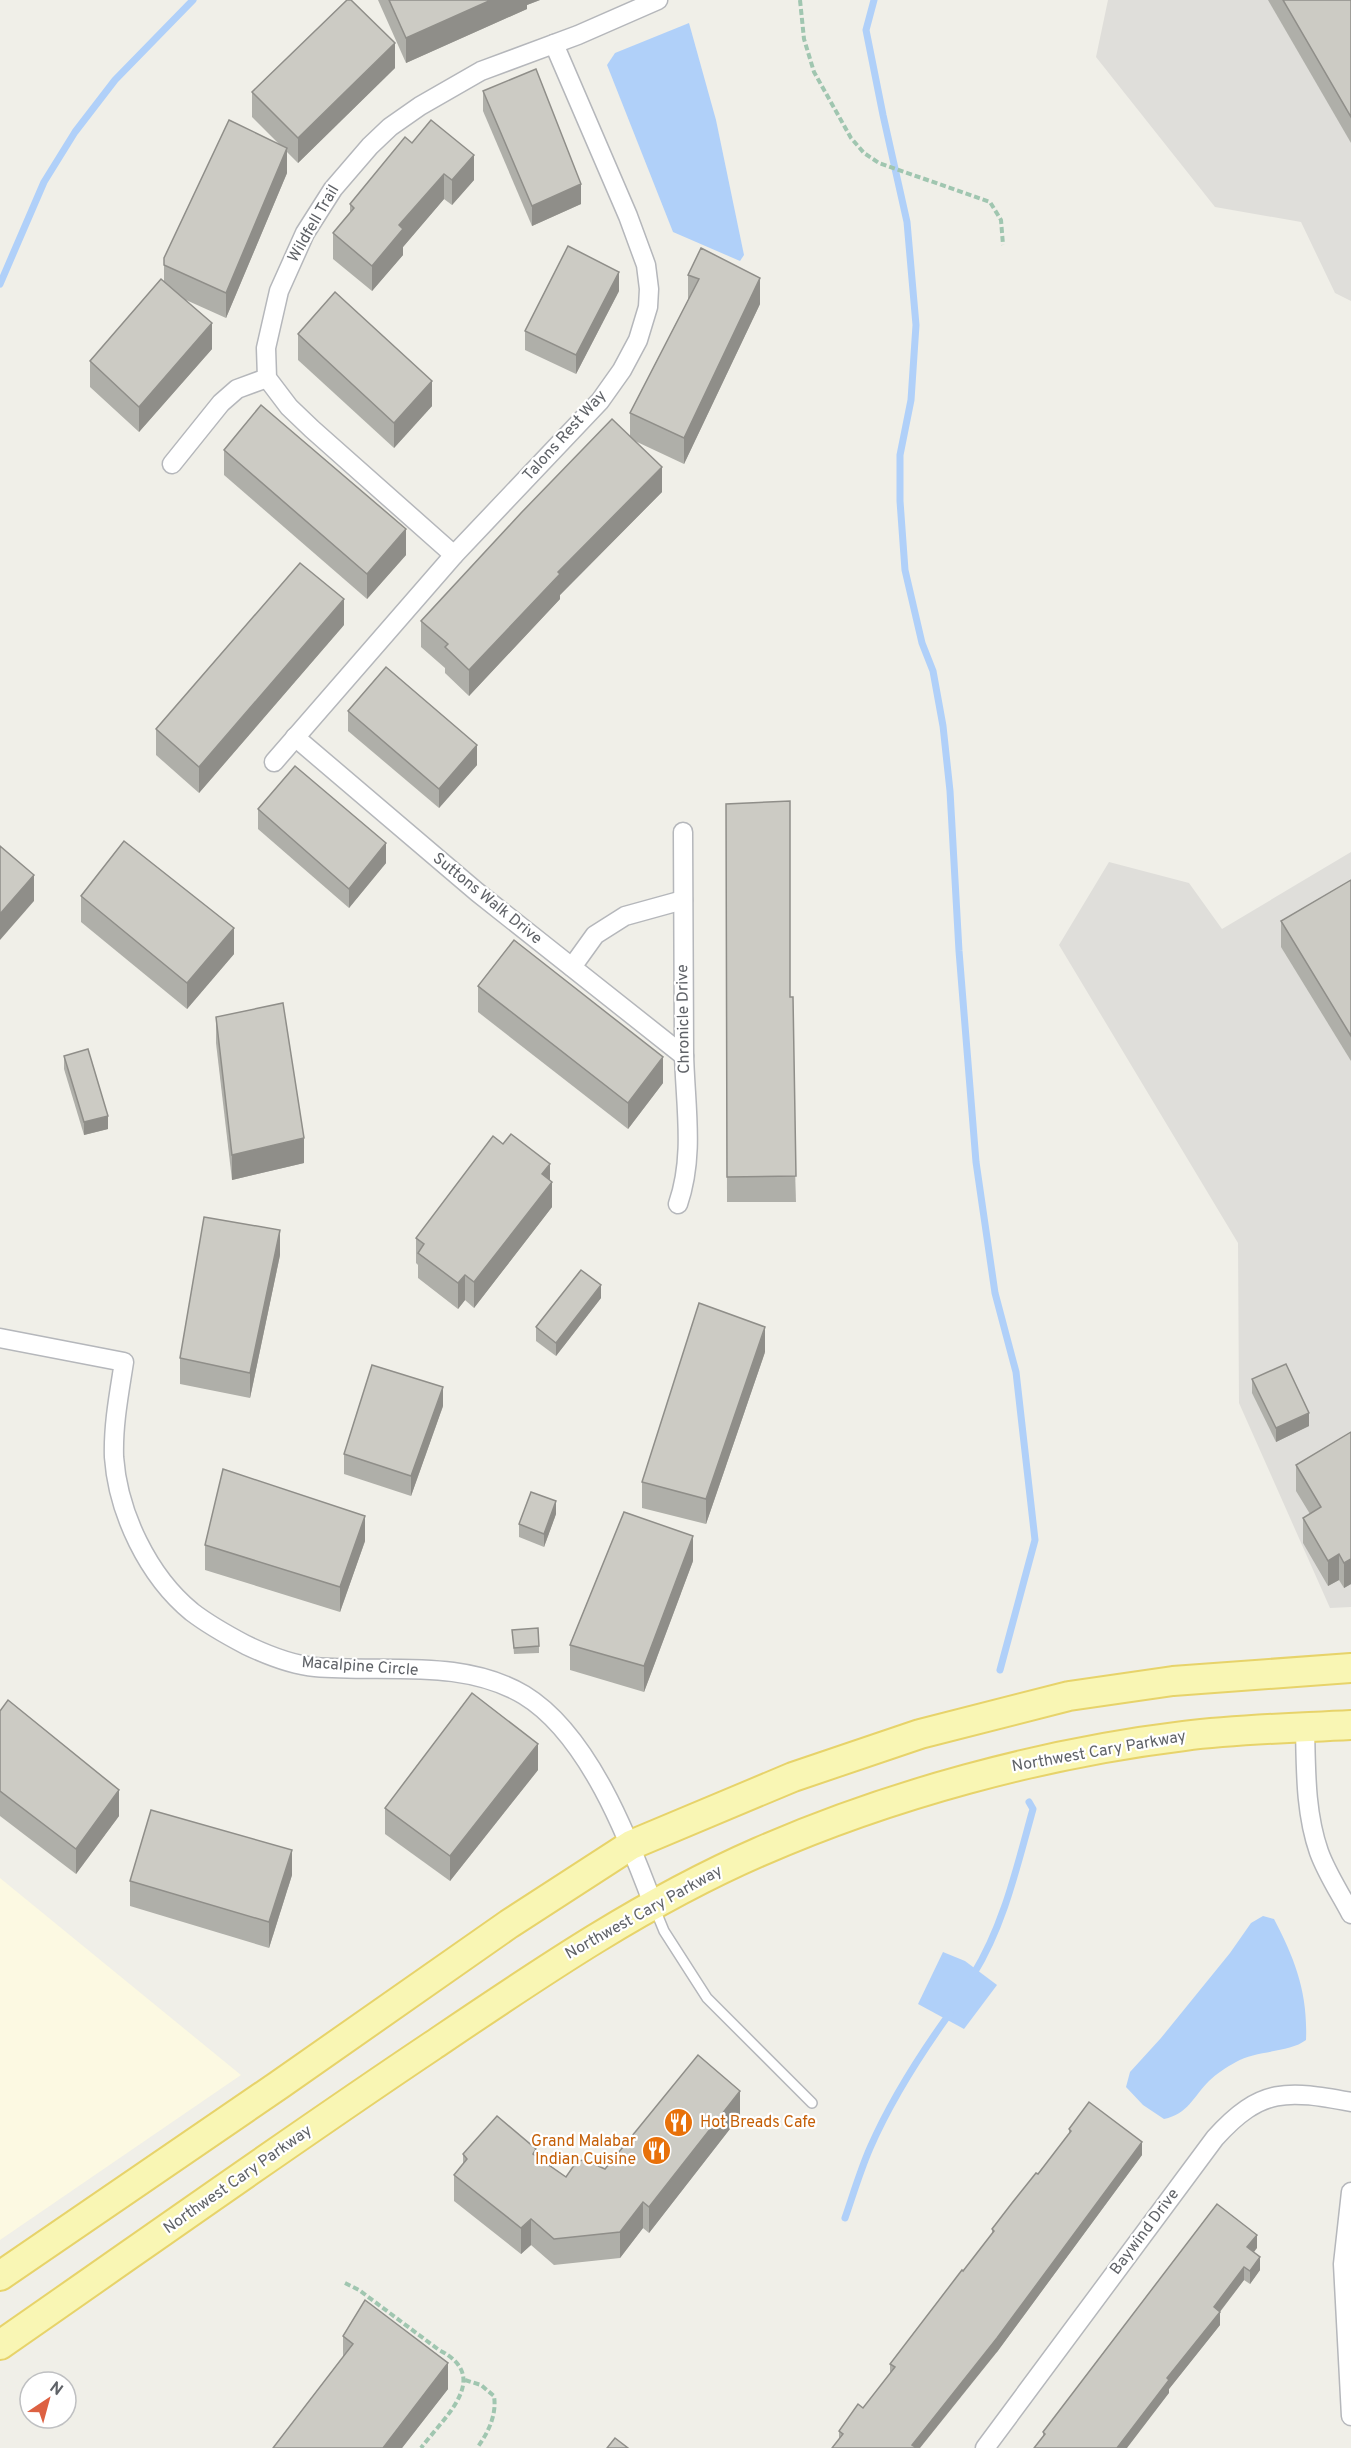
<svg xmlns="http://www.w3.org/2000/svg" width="1351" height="2448" viewBox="0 0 1351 2448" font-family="Overpass,sans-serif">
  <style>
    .commercial { fill: #fcf9e2 }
    .industrial { fill: #dfdeda }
    .water { fill: #b0d0f9 }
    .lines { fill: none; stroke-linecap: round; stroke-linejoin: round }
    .stream { stroke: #b0d0f9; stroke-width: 7 }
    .lane-casing { stroke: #b5b7bb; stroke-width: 12 }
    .street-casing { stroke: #b5b7bb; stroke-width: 21 }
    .primary-casing { stroke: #e7d36a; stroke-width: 32 }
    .path { stroke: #a0c6b0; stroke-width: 4; stroke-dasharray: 6 3; stroke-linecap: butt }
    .lane { stroke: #fff; stroke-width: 9 }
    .street { stroke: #fff; stroke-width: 18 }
    .primary { stroke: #f9f6b4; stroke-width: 28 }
    .wall { fill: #afafa9 }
    .shaded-wall { fill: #8f8e89 }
    .building { fill: #cccbc4; stroke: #8f8e89; stroke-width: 1.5 }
    .labels { text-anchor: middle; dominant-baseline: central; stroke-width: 4.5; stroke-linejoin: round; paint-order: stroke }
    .street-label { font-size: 16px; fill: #5f6267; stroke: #fff }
    .food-label { font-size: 16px; fill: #c56008; stroke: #fff; text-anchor: start }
  </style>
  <rect width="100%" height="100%" fill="#f0efe8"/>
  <path class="commercial" d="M 0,1878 L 241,2075 L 0,2240 Z"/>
  <g class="industrial">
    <path d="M 1108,0 L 1351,0 L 1351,301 L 1335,293 L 1301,222 L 1215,207 L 1096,57 Z"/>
    <path d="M 1351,852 L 1351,1607 L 1330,1608 L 1239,1403 L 1238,1243 L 1059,945 L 1109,862 L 1189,883 L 1222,929 Z"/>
  </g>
  <g class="water">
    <path d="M 689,23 L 716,120 L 744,255 L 740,261 L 673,232 L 607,65 L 615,53 Z"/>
    <path d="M 1263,1916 L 1274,1919 C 1295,1959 1308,1993 1306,2040 C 1289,2053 1256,2050 1236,2062 C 1227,2067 1216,2074 1209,2081 C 1193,2097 1188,2114 1164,2119 L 1143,2105 L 1126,2087 L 1130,2072 L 1161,2038 L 1230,1953 L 1251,1923 Z"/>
    <path d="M 943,1952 L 965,1961 L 997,1985 L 964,2029 L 918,2004 Z"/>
  </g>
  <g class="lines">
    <g class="stream">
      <path d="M 874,0 L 866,30 L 883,115 L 907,222 L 916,325 L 911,400 L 900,455 L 900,501 L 905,570 L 922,643 L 933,671 L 943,726 L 950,791 L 959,951 L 976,1162 L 995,1293 L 1016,1372 L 1035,1540 L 1000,1670"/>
      <path d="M 0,284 L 44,182 L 75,132 L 115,80 L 193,0"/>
      <path d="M 973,1975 C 1004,1925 1017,1866 1033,1809 L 1029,1802"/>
      <path d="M 845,2218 C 853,2195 860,2171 870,2148 C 891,2100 919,2056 950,2013"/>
    </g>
    <defs>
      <path id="lane" d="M 655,1909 L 664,1931 L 707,1998 L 812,2103"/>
      <g id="street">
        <path d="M 172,464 L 221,403 L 237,389 L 267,378"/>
        <path d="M 454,555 L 312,429 L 289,407 L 267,378 L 266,348 L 279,291 L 305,233 L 333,189 L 370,146 L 390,127 L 420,106 L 481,71 L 578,35 L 658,0"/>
        <path d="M 295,737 L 477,892 L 684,1056"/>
        <path d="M 274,762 L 454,555 L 600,401 L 622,370 L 638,340 L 648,307 L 649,289 L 646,265 L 628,216 L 554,44"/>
        <path d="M 572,967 L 595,935 L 625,916 L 683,900"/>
        <path d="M 678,1204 C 695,1155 685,1104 684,1053 C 683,980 683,906 683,832"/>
        <path d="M 0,1338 L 124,1362 C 119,1394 113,1425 114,1457 C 118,1513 148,1576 192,1612 C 209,1625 227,1635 246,1645 C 267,1655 292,1665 315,1667 C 384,1673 462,1658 524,1695 C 588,1734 628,1837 653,1904"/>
        <path d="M 1305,1727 C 1306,1769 1305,1812 1319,1852 C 1327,1874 1340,1893 1351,1914"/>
        <path d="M 1351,2192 L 1343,2264 L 1351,2416"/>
        <path d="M 985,2448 L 1215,2138 C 1261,2087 1287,2090 1351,2102"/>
      </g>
      <g id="primary">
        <path d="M 0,2276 L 279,2085 L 509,1924 L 631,1845 L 793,1777 L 920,1734 L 1069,1696 L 1173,1681 L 1351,1668"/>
        <path d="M 0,2345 C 144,2245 287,2143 432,2046 C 537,1975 642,1903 759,1852 C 889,1795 1043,1753 1184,1736 C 1239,1729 1295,1728 1351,1725"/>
      </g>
    </defs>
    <use href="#lane" class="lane-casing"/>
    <use href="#street" class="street-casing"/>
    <use href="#primary" class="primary-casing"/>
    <g class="path">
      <path d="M 800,0 L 804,39 L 814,72 L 851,138 L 864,153 L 879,163 L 990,202 L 1001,220 L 1003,245"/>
      <path d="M 345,2283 L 359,2290 L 439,2350 C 493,2377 444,2417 421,2448"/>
      <path d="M 465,2380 L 481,2385 L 494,2396 C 497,2415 488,2433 477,2448"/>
    </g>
    <use href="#lane" class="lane"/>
    <use href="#street" class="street"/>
    <use href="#primary" class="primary"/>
  </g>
  <g class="wall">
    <path d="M 378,0 L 540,0 L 527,5 L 527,9 L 406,63 Z"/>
    <path d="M 1268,0 L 1351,0 L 1351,143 Z"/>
    <path d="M 395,68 L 298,163 L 287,152 L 287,173 L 226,318 L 186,300 L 212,349 L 139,432 L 90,387 L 90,361 L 164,282 L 164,258 L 279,144 L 252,117 L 252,92 Z"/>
    <path d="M 483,91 L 581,204 L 532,226 L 483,111 Z"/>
    <path d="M 412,143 L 474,180 L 452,205 L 444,199 L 403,247 L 403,255 L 372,291 L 333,259 L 333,233 L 350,213 L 350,204 Z"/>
    <path d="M 688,275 L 760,304 L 684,464 L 635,441 L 662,492 L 560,595 L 560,599 L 469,696 L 445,673 L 445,668 L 421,647 L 421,621 L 630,436 L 630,413 L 688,300 Z"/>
    <path d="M 619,291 L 576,374 L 525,350 L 525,331 Z"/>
    <path d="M 298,334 L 432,406 L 394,448 L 298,360 Z"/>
    <path d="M 224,450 L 406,555 L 367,599 L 224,475 Z"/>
    <path d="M 344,625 L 199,793 L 156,755 L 156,729 Z"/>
    <path d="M 348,711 L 477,765 L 439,808 L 348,731 Z"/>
    <path d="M 726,804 L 790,997 L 796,1202 L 727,1202 Z"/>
    <path d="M 258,809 L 386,863 L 349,908 L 258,829 Z"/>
    <path d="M 1351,880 L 1351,1061 L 1281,947 L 1281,921 Z"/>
    <path d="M 81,896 L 234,954 L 187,1009 L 81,922 Z"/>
    <path d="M 478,986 L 663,1083 L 628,1129 L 478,1012 Z"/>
    <path d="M 216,1017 L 304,1163 L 232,1180 L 216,1043 Z"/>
    <path d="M 64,1056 L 108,1129 L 84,1135 L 64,1069 Z"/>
    <path d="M 550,1180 L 552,1207 L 474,1308 L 465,1300 L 458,1309 L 418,1278 L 418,1265 L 416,1263 L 416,1238 Z"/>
    <path d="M 280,1255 L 250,1398 L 180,1384 L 180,1358 Z"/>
    <path d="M 601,1298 L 556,1356 L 536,1341 L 536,1327 Z"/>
    <path d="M 765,1352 L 706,1524 L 642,1508 L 642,1482 Z"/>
    <path d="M 1252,1379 L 1309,1426 L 1276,1442 L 1252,1393 Z"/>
    <path d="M 443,1406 L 411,1496 L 344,1474 L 344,1454 Z"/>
    <path d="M 1351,1432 L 1351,1584 L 1344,1588 L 1339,1580 L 1328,1586 L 1303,1543 L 1303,1518 L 1310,1514 L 1296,1491 L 1296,1465 Z"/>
    <path d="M 556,1514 L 544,1547 L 519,1537 L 519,1524 Z"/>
    <path d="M 365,1541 L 340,1612 L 205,1570 L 205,1545 Z"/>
    <path d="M 693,1561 L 644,1692 L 570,1670 L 570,1645 Z"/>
    <path d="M 512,1630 L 539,1646 L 539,1653 L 514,1654 Z"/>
    <path d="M 0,1711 L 119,1816 L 76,1874 L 0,1816 Z"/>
    <path d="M 538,1770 L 450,1881 L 385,1834 L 385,1808 Z"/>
    <path d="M 292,1875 L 269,1948 L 130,1906 L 130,1881 Z"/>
    <path d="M 740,2116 L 649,2233 L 643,2228 L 620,2258 L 554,2265 L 531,2245 L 521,2254 L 454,2201 L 454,2175 L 463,2164 L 463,2154 L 536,2155 L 566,2177 L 605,2169 Z"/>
    <path d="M 1069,2129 L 1142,2155 L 997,2352 L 839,2439 L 839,2431 L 863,2408 L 890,2374 L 890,2364 L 992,2234 L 992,2229 L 1038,2174 L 1069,2134 Z"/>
    <path d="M 1257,2248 L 1254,2252 L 1260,2270 L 1250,2284 L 1244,2280 L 1220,2312 L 1220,2325 L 1169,2389 L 1169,2393 L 1043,2436 L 1043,2432 Z"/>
    <path d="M 343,2336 L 448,2389 L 402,2448 L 273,2448 L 343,2357 Z"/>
  </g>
  <g class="shaded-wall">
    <path d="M 491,0 L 540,0 L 527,5 L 527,9 L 406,63 L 406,38 Z"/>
    <path d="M 395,43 L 395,68 L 298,163 L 298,138 Z"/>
    <path d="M 287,148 L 287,173 L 226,318 L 226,293 Z"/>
    <path d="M 474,155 L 474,180 L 452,205 L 452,180 Z"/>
    <path d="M 444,174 L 444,199 L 403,247 L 403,255 L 372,291 L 372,266 L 399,225 Z"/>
    <path d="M 581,184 L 581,204 L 532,226 L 532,206 Z"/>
    <path d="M 619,272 L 619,291 L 576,374 L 576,355 Z"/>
    <path d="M 760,278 L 760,304 L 684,464 L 684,438 Z"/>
    <path d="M 212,323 L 212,349 L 139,432 L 139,407 Z"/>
    <path d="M 432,381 L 432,406 L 394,448 L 394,423 Z"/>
    <path d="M 662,467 L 662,492 L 560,595 L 560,599 L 469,696 L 469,670 L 558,572 Z"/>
    <path d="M 406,529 L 406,555 L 367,599 L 367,574 Z"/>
    <path d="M 344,599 L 344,625 L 199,793 L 199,767 Z"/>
    <path d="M 477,745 L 477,765 L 439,808 L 439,789 Z"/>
    <path d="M 386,843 L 386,863 L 349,908 L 349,889 Z"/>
    <path d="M 34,875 L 34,901 L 0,940 L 0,914 Z"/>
    <path d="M 234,928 L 234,954 L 187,1009 L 187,983 Z"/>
    <path d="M 663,1057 L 663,1083 L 628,1129 L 628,1103 Z"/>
    <path d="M 108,1116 L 108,1129 L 84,1135 L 84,1122 Z"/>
    <path d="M 304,1138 L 304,1163 L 232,1180 L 232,1155 Z"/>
    <path d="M 550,1164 L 550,1184 L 552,1182 L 552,1207 L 474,1308 L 474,1282 L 542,1174 Z"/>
    <path d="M 280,1230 L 280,1255 L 250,1398 L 250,1373 Z"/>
    <path d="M 465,1275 L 465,1300 L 458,1309 L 458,1283 Z"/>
    <path d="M 601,1285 L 601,1298 L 556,1356 L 556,1343 Z"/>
    <path d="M 765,1327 L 765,1352 L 706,1524 L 706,1499 Z"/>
    <path d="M 443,1387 L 443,1406 L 411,1496 L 411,1476 Z"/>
    <path d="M 1309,1413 L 1309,1426 L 1276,1442 L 1276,1428 Z"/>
    <path d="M 556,1501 L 556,1514 L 544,1547 L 544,1534 Z"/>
    <path d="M 365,1516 L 365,1541 L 340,1612 L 340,1587 Z"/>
    <path d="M 693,1536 L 693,1561 L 644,1692 L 644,1666 Z"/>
    <path d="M 1339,1554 L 1339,1580 L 1328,1586 L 1328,1561 Z"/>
    <path d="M 1351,1559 L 1351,1584 L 1344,1588 L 1344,1563 Z"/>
    <path d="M 538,1744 L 538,1770 L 450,1881 L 450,1856 Z"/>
    <path d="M 119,1790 L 119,1816 L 76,1874 L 76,1849 Z"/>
    <path d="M 292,1850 L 292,1875 L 269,1948 L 269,1922 Z"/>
    <path d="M 740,2091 L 740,2116 L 649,2233 L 649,2207 Z"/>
    <path d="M 1142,2142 L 1142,2155 L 997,2352 L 920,2448 L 912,2448 L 912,2445 Z"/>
    <path d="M 643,2202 L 643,2228 L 620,2258 L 620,2232 Z"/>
    <path d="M 531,2219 L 531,2245 L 521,2254 L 521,2228 Z"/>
    <path d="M 1257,2235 L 1257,2248 L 1247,2260 L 1247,2247 Z"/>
    <path d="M 1260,2257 L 1260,2270 L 1250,2284 L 1250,2271 Z"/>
    <path d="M 1244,2267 L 1244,2280 L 1218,2314 L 1220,2312 L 1220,2325 L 1169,2389 L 1169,2393 L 1127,2448 L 1117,2448 L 1167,2378 L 1214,2307 Z"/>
    <path d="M 448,2363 L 448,2389 L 402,2448 L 383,2448 Z"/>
  </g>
  <g class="building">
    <path d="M 347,0 L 351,0 L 395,43 L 298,138 L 252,92 Z"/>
    <path d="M 389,0 L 491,0 L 406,38 Z"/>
    <path d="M 1283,0 L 1351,0 L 1351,117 Z"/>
    <path d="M 536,69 L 581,184 L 532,206 L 483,91 Z"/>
    <path d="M 229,120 L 287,148 L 226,293 L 164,265 L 164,258 Z"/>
    <path d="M 431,120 L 474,155 L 452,180 L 444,174 L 399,225 L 403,229 L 372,266 L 333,233 L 354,208 L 350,204 L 405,137 L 412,143 Z"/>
    <path d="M 568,246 L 619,272 L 576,355 L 525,331 Z"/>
    <path d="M 701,248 L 760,278 L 684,438 L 630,413 L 699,279 L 688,275 Z"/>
    <path d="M 161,279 L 212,323 L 139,407 L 90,361 Z"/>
    <path d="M 335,292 L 432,381 L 394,423 L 298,334 Z"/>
    <path d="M 261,405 L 406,529 L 367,574 L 224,450 Z"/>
    <path d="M 612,419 L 662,467 L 558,572 L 560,574 L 469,670 L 445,647 L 448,644 L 421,621 L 521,513 Z"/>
    <path d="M 300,563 L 344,599 L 199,767 L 156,729 Z"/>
    <path d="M 386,667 L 477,745 L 439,789 L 348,711 Z"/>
    <path d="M 295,766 L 386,843 L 349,889 L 258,809 Z"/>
    <path d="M 790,801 L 790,997 L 793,997 L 796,1176 L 727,1177 L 726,804 Z"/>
    <path d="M 124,841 L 234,928 L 187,983 L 81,896 Z"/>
    <path d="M 0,846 L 34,875 L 0,914 Z"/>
    <path d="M 1351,880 L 1351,1036 L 1281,921 Z"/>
    <path d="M 514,940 L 663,1057 L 628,1103 L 478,986 Z"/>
    <path d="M 283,1003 L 304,1138 L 232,1155 L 216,1017 Z"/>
    <path d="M 88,1049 L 108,1116 L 84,1122 L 64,1056 Z"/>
    <path d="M 511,1134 L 550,1164 L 542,1174 L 552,1182 L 474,1282 L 465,1275 L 458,1283 L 418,1253 L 424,1244 L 416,1238 L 493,1136 L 503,1144 Z"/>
    <path d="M 204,1217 L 280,1230 L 250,1373 L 180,1358 Z"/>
    <path d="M 581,1270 L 601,1285 L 556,1343 L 536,1327 Z"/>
    <path d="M 699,1303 L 765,1327 L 706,1499 L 642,1482 Z"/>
    <path d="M 1286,1364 L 1309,1413 L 1276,1428 L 1252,1379 Z"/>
    <path d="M 372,1365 L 443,1387 L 411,1476 L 344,1454 Z"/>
    <path d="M 1351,1432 L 1351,1559 L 1344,1563 L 1339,1554 L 1328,1561 L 1303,1518 L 1321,1507 L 1296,1465 Z"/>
    <path d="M 223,1469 L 365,1516 L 340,1587 L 205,1545 Z"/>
    <path d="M 531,1492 L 556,1501 L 544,1534 L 519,1524 Z"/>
    <path d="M 624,1512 L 693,1536 L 644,1666 L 570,1645 Z"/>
    <path d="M 538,1628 L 539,1646 L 514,1648 L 512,1630 Z"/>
    <path d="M 472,1693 L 538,1744 L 450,1856 L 385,1808 Z"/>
    <path d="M 8,1700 L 119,1790 L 76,1849 L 0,1791 L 0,1711 Z"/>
    <path d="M 151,1810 L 292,1850 L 269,1922 L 130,1881 Z"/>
    <path d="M 698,2055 L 740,2091 L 649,2207 L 643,2202 L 620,2232 L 554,2239 L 531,2219 L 521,2228 L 454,2175 L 467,2159 L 463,2154 L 497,2116 L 536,2149 L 533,2154 L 566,2177 L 577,2161 L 585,2160 L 605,2169 Z"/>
    <path d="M 1089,2102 L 1142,2142 L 997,2338 L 912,2445 L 915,2447 L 914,2448 L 832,2448 L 843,2434 L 839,2431 L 858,2404 L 863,2408 L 895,2367 L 890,2364 L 962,2270 L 963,2271 L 994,2231 L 992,2229 L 1012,2203 L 1036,2173 L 1038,2174 L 1071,2131 L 1069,2129 Z"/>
    <path d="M 1217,2204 L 1257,2235 L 1247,2247 L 1260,2257 L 1250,2271 L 1244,2267 L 1214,2307 L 1220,2312 L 1167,2378 L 1169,2380 L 1117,2448 L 1034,2448 L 1045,2434 L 1043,2432 Z"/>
    <path d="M 365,2300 L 448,2363 L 383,2448 L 273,2448 L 353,2344 L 343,2336 Z"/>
    <path d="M 615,2438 L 628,2448 L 607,2448 Z"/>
  </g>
  <defs>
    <symbol id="restaurant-disc" viewBox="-11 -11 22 22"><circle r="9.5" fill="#e8710a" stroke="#fff"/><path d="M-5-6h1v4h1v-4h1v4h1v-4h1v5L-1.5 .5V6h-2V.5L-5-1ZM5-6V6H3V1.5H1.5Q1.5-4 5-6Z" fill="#fff"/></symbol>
  </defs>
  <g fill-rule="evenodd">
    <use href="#restaurant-disc" x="662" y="2106" width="33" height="33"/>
    <use href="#restaurant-disc" x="640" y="2134" width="33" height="33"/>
  </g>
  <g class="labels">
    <g class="street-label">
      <text transform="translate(314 224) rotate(-60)">Wildfell Trail</text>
      <text transform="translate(565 436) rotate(-48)">Talons Rest Way</text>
      <text transform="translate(487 899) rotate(39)">Suttons Walk Drive</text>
      <text transform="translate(684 1019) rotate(-91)">Chronicle Drive</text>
      <text transform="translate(360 1667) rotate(4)">Macalpine Circle</text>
      <text transform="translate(1099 1752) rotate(-10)">Northwest Cary Parkway</text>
      <text transform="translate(644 1913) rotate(-29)">Northwest Cary Parkway</text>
      <text transform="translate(238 2180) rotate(-35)">Northwest Cary Parkway</text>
      <text transform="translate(1145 2232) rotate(-53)">Baywind Drive</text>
    </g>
    <g class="food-label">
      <text x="700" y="2123">Hot Breads Cafe</text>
      <text x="636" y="2142" text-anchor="end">Grand Malabar<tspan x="636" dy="18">Indian Cuisine</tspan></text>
    </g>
  </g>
  <g transform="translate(48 2400) rotate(36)"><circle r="28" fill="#ffffff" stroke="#bfc0c2" stroke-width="1.5"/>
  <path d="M0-4.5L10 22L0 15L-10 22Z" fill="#dd6142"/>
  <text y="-9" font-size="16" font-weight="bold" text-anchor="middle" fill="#5f6267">N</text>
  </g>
</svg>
